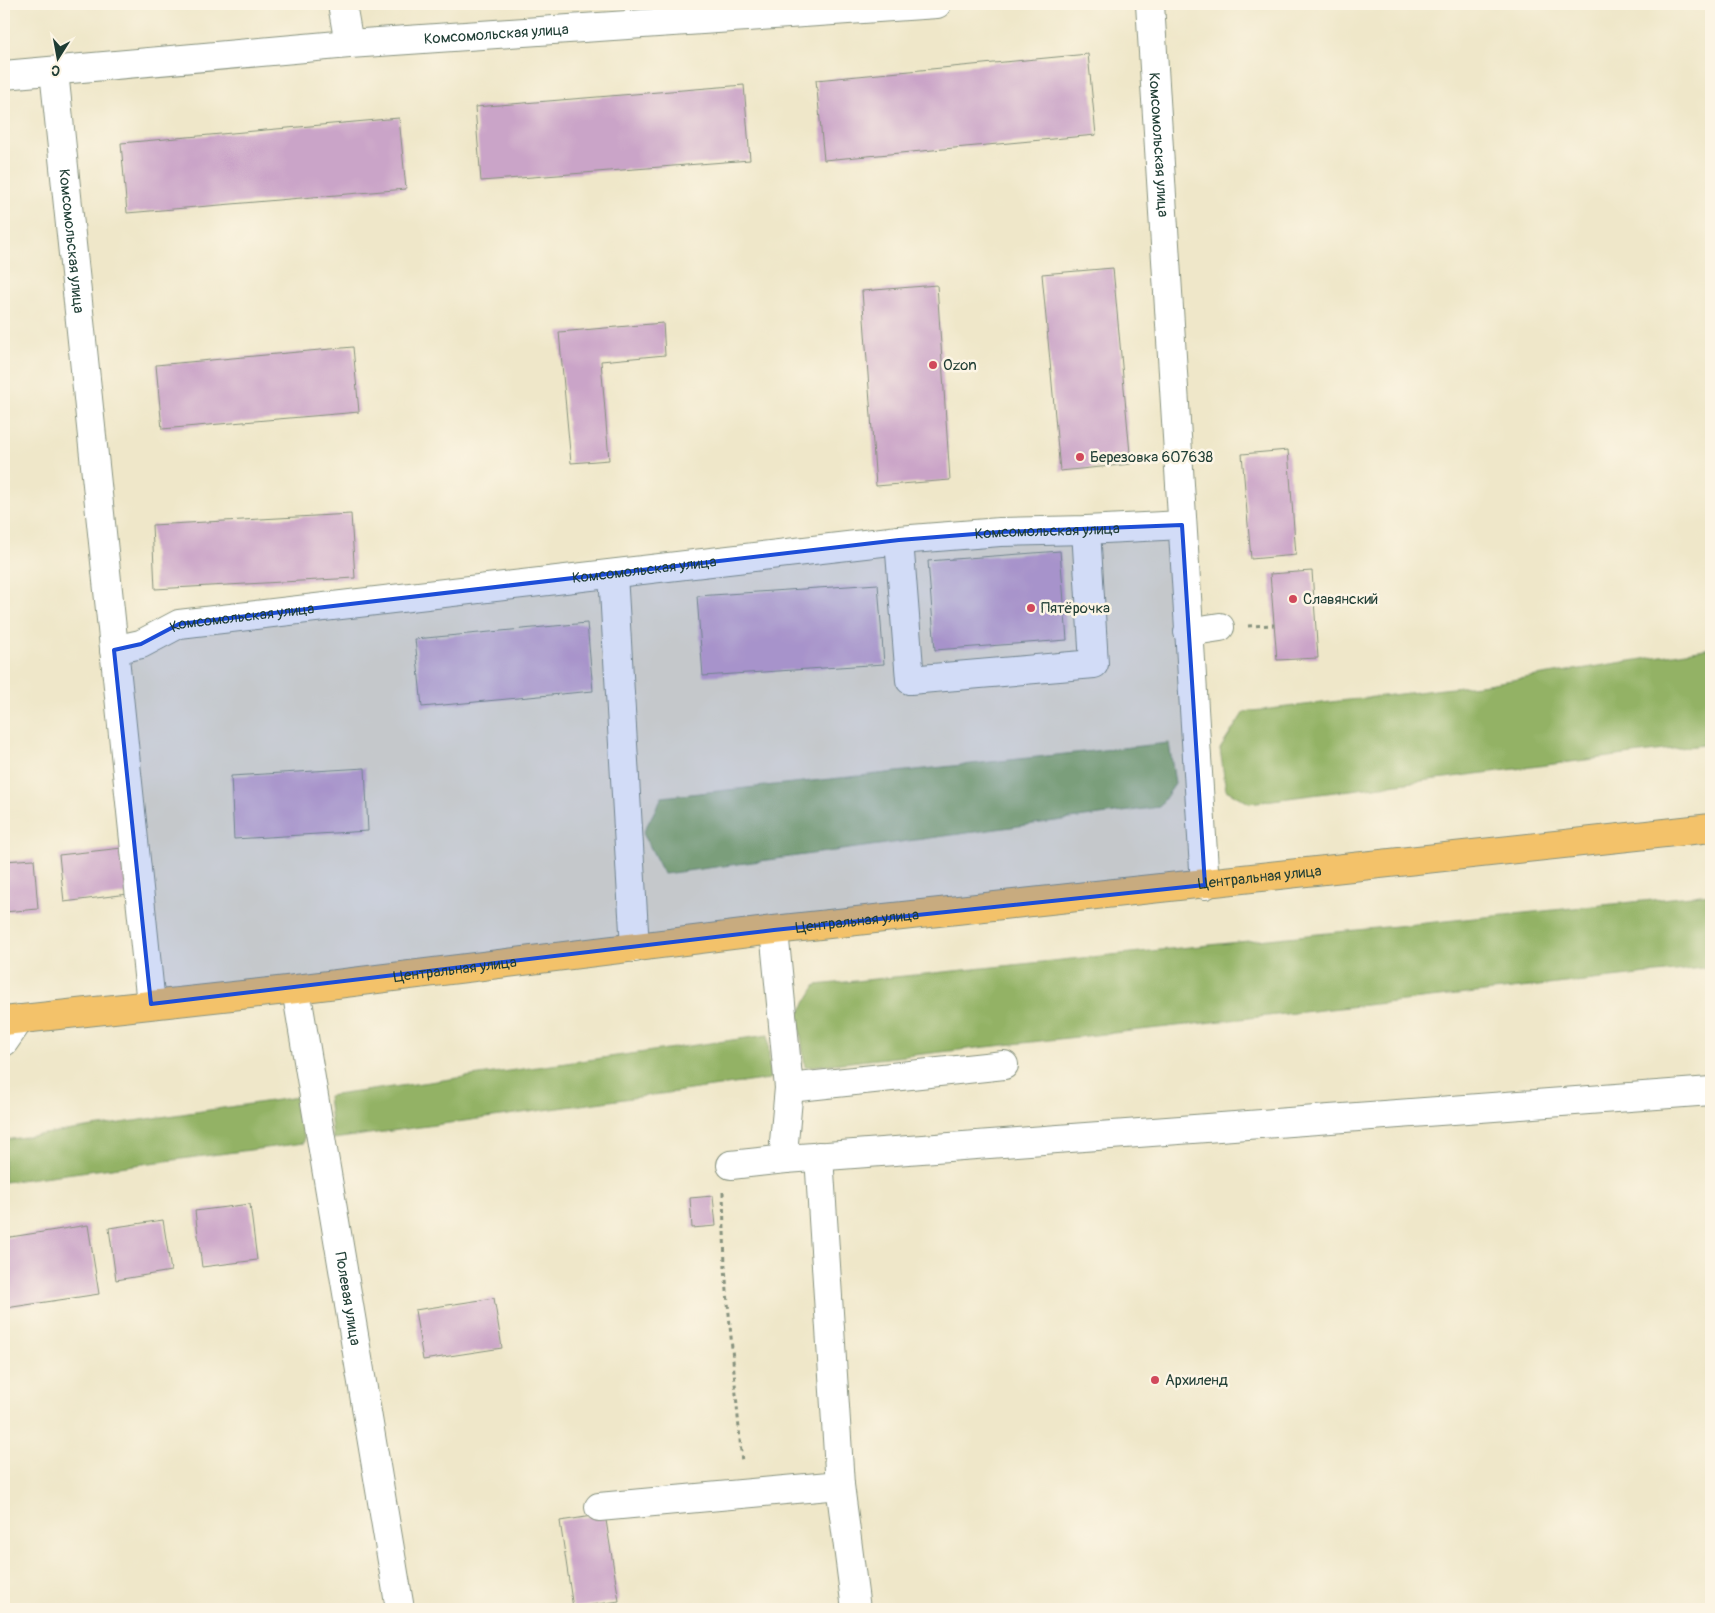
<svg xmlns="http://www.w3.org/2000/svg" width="1715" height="1613" viewBox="0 0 1715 1613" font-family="Pangolin,sans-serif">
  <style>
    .forest { fill: #93b265; stroke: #59784c }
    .building { fill: #caa4c8 }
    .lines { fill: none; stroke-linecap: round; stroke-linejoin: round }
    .minor-casing { stroke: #87927e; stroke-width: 30 }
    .major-casing { stroke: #87927e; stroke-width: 30 }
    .path { stroke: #87927e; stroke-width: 3; stroke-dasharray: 4 4; stroke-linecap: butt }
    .minor { stroke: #fff; stroke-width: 28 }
    .major { stroke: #f3c26a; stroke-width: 28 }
    .marked { fill: #1d4ed8; fill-opacity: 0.2; stroke: #1d4ed8; stroke-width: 4; stroke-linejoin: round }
    .poi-dot { fill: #d1495b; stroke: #fcf5e5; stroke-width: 2 }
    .labels { text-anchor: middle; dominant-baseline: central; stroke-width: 5; stroke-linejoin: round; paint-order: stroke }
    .street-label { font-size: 15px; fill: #1f3d34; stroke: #fcf5e5 }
    .poi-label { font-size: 15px; fill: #1f3d34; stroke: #fcf5e5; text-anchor: start }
  </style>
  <rect width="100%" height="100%" fill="#fcf5e5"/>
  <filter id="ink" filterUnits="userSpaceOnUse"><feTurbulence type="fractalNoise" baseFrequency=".02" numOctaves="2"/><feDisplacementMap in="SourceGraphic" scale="10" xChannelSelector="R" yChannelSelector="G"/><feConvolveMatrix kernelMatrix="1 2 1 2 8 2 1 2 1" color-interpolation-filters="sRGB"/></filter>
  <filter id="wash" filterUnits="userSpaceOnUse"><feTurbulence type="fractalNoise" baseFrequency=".0096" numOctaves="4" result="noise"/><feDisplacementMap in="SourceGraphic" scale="20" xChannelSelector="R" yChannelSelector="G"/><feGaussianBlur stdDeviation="1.12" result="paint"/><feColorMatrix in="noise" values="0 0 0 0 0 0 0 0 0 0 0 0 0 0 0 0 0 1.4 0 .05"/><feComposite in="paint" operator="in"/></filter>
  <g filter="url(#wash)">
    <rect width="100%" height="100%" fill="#efe7c9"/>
    <g class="forest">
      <path d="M 1711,648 L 1711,744 L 1249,803 L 1226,790 L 1220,749 L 1244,712 L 1487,684 Z"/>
      <path d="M 1169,743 L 1175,784 L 1159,807 L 664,874 L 643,833 L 662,797 Z"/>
      <path d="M 1711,894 L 1711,967 L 805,1067 L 798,1015 L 816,985 Z"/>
      <path d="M 768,1035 L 770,1079 L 333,1139 L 328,1096 Z"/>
      <path d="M 298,1097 L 304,1123 L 304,1143 L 4,1182 L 4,1140 Z"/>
    </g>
    <g id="blocks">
      <g class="building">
        <path d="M 1088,54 L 1096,135 L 824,160 L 816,80 Z"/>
        <path d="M 744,85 L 750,160 L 481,181 L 475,107 Z"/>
        <path d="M 399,118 L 406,189 L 127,213 L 121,143 Z"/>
        <path d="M 1113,268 L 1131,464 L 1060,471 L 1042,274 Z"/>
        <path d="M 937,285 L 950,480 L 876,486 L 862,291 Z"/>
        <path d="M 663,323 L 665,355 L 601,361 L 609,460 L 571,463 L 559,332 Z"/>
        <path d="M 353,347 L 359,412 L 162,429 L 156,365 Z"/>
        <path d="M 1288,450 L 1296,555 L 1251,559 L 1242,454 Z"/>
        <path d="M 351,514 L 355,578 L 155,589 L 152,525 Z"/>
        <path d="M 1060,551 L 1067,640 L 935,650 L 928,561 Z"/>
        <path d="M 1312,571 L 1318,658 L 1277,660 L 1270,574 Z"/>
        <path d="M 878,584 L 884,664 L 703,676 L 697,596 Z"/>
        <path d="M 587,623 L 593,691 L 422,707 L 415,639 Z"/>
        <path d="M 365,768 L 368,831 L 234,839 L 231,776 Z"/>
        <path d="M 122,848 L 128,894 L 64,902 L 59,855 Z"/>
        <path d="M 34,859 L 38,909 L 4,912 L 4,861 Z"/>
        <path d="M 713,1196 L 716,1226 L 692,1228 L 690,1198 Z"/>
        <path d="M 250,1204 L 257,1260 L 202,1267 L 195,1211 Z"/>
        <path d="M 163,1220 L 171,1271 L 116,1280 L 109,1228 Z"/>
        <path d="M 88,1225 L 99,1294 L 6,1308 L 4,1238 Z"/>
        <path d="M 494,1298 L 502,1348 L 423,1360 L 415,1310 Z"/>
        <path d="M 605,1514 L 619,1601 L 573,1608 L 560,1521 Z"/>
      </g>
    </g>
  </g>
  <g filter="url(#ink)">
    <use href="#blocks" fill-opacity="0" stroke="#87927e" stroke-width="1"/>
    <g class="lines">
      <defs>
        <g id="minor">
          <path d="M 342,4 L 349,44"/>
          <path id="s1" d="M 1150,4 L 1205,885"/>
          <path id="s2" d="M 54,71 L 151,1004"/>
          <path id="s3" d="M 4,75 L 349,44 L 937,4"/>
          <path d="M 899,540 L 910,680 L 1094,664 L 1086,530"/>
          <path d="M 613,574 L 635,948"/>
          <path d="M 1188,632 L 1220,627"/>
          <path id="s4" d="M 114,650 L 141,644 L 179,624 L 899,540 L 1000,532 L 1086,530 L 1182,525"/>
          <path d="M 774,930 L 789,1088 L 1004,1065"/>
          <path id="s5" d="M 296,989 L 400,1609"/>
          <path d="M 4,1042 L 20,1019"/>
          <path d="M 789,1088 L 784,1142 L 786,1159 L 1711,1091"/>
          <path d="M 731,1165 L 786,1159"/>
          <path d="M 840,1485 L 856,1609"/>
          <path d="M 599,1507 L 840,1485 L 819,1156"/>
        </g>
        <g id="major">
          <path id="s6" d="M 4,1021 L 296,989 L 774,930 L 1711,828"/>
        </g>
      </defs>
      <use href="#minor" class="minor-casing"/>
      <use href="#major" class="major-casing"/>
      <g class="path">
        <path d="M 1248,626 L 1274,625"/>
        <path d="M 723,1192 L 725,1268 L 742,1463"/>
      </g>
      <use href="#minor" class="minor"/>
      <use href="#major" class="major"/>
    </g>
  </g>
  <path class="marked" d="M 1182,525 L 1205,885 L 774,930 L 151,1004 L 114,650 L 141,644 L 179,624 L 899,540 L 1000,532 Z"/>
  <g class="poi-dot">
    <circle cx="933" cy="365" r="5"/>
    <circle cx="1080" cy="457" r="5"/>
    <circle cx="1293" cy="599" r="5"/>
    <circle cx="1031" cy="608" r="5"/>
    <circle cx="1155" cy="1380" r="5"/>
  </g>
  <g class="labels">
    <g class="street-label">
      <text stroke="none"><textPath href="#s3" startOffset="494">Комсомольская улица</textPath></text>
      <text stroke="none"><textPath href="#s1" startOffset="141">Комсомольская улица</textPath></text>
      <text stroke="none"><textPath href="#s2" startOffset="171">Комсомольская улица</textPath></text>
      <text stroke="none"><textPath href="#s4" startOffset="944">Комсомольская улица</textPath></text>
      <text stroke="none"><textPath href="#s4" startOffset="539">Комсомольская улица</textPath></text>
      <text stroke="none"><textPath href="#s4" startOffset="134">Комсомольская улица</textPath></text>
      <text stroke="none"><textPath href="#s6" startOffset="1264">Центральная улица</textPath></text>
      <text stroke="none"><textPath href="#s6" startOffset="859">Центральная улица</textPath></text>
      <text stroke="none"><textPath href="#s6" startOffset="454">Центральная улица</textPath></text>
      <text stroke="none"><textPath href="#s5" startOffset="314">Полевая улица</textPath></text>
    </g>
    <g class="poi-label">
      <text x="943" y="365">Ozon</text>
      <text x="1090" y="457">Березовка 607638</text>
      <text x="1303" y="599">Славянский</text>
      <text x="1041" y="608">Пятёрочка</text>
      <text x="1165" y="1380">Архиленд</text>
    </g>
  </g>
  <rect width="1715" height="1613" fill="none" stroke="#fcf5e5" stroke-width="20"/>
  <g transform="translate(58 58) rotate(191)" stroke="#fcf5e5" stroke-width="4" paint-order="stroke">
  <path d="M0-4L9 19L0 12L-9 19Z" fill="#1f3d34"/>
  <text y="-8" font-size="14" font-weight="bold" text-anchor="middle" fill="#1f3d34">С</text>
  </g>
</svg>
